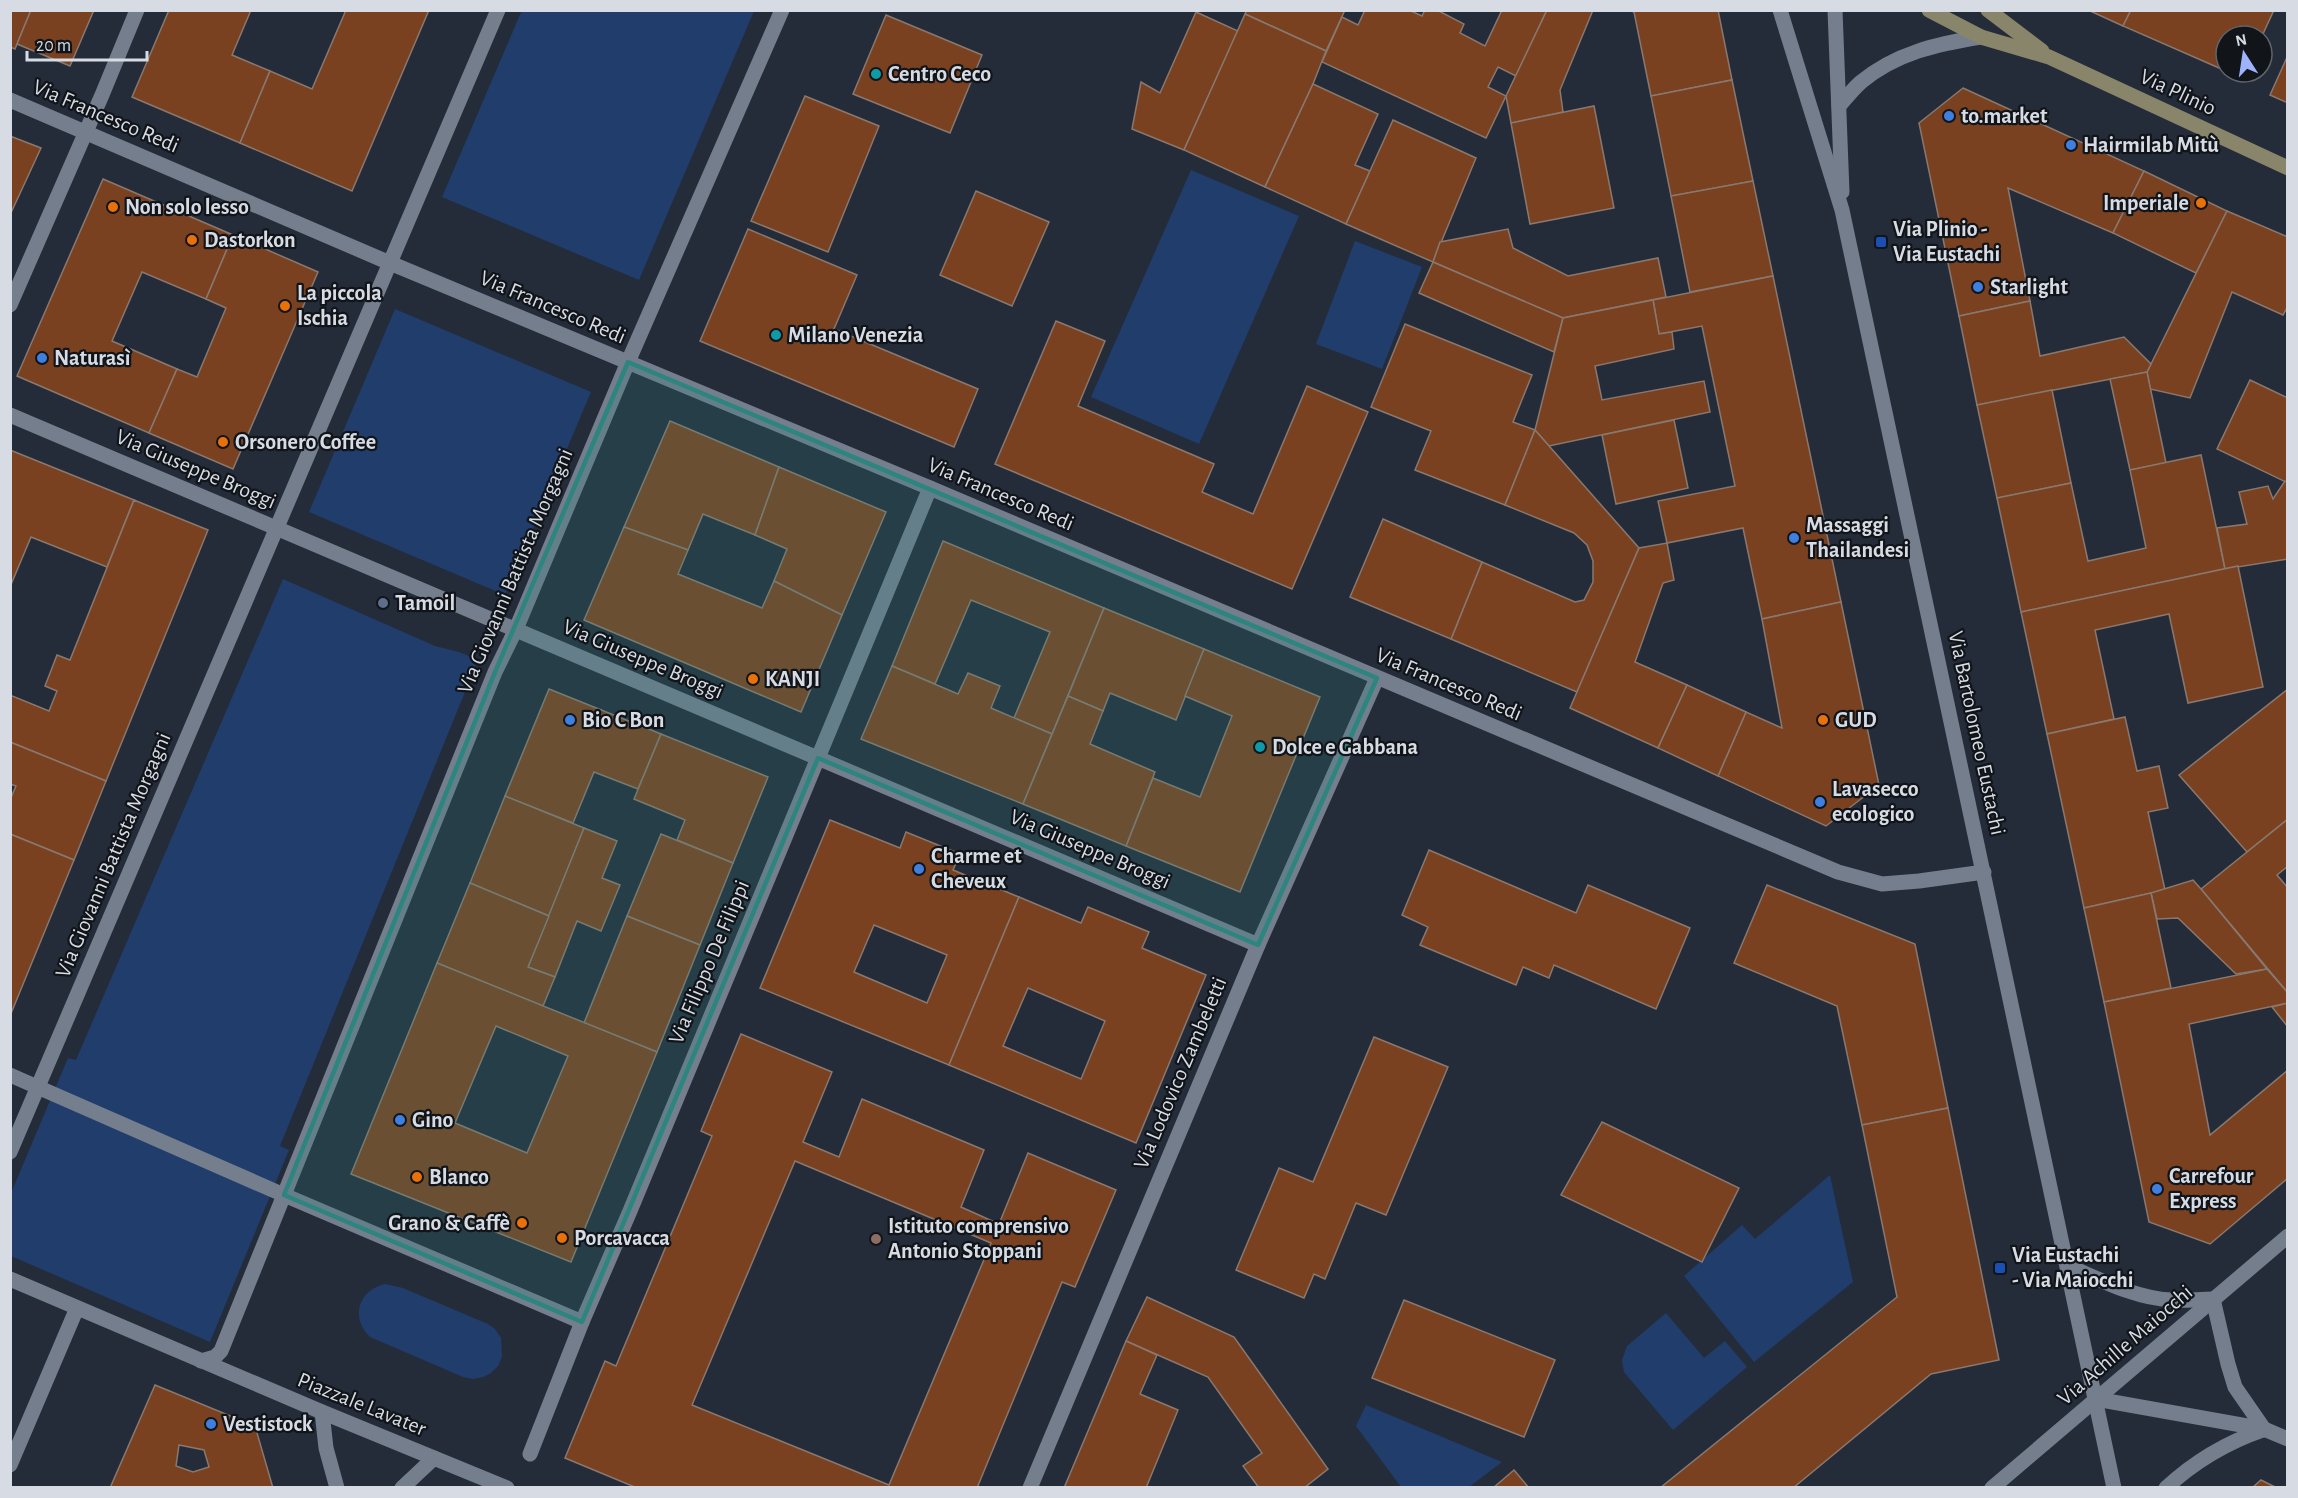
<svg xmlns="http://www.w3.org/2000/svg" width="2298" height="1498" viewBox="0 0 2298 1498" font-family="'Alegreya Sans',sans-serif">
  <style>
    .green { fill: #203d6c }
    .building { fill: #7a4120; stroke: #89786f; stroke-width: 1.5; fill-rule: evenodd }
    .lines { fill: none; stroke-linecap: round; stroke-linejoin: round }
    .street { stroke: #747e8d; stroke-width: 15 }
    .secondary { stroke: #88856a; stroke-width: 15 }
    .marked { fill: #2d8580; fill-opacity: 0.2; stroke: #2d8580; stroke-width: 4.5; stroke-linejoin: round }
    .culture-dot { fill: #0f9aa8; stroke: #11151a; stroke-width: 2 }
    .shop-dot { fill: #3f7fe0; stroke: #11151a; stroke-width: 2 }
    .food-dot { fill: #e8710a; stroke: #11151a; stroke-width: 2 }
    .transit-dot { fill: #1a4fb4; stroke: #11151a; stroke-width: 2 }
    .service-dot { fill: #5c6f8a; stroke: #11151a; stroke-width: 2 }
    .education-dot { fill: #8d6e63; stroke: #11151a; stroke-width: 2 }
    .labels { text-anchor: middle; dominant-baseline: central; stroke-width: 4.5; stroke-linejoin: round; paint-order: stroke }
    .poi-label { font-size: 22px; font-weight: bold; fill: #d6dbe4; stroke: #11151a; text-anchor: start }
    .street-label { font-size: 22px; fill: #d6dbe4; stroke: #11151a }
  </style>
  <rect width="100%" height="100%" fill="#242c39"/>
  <g class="green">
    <path d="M 522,10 L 754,11 L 639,280 L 442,197 Z"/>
    <path d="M 1191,170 L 1299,216 L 1199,444 L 1091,397 Z"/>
    <path d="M 1355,241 L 1422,267 L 1382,369 L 1316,344 Z"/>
    <path d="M 395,309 L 591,392 L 505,595 L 309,512 Z"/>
    <path d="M 283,579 L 435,646 L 459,652 L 478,660 L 280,1146 L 289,1150 L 210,1342 L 11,1256 L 11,1193 L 68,1058 L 76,1060 Z"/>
    <path d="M 1830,1175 L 1853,1282 L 1754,1362 L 1684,1276 L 1742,1225 L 1755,1239 Z"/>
    <path d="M 385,1284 L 403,1288 L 488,1324 L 495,1329 L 501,1338 L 502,1357 L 498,1366 L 491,1373 L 483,1377 L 473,1379 L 463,1377 L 370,1337 C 350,1318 358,1290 385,1284 Z"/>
    <path d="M 1666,1313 L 1704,1358 L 1725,1341 L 1747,1367 L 1673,1430 L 1624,1372 L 1622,1360 L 1627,1346 Z"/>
    <path d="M 1366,1405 L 1502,1462 L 1469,1487 L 1401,1487 L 1356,1426 Z"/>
  </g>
  <g class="building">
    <path d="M 10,10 L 31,10 L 15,49 L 10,47 Z"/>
    <path d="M 31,10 L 94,10 L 70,66 L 17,44 Z"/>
    <path d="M 169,10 L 251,10 L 232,55 L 270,71 L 240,143 L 132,97 Z"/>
    <path d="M 346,10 L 429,10 L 352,191 L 240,143 L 270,71 L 312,89 Z"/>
    <path d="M 1247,10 L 1345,10 L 1326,51 L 1245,14 Z"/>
    <path d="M 1365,10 L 1409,10 L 1422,16 L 1425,10 L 1437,10 L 1464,24 L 1460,33 L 1485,46 L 1502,10 L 1547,10 L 1516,76 L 1498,67 L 1488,87 L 1506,96 L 1486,138 L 1322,62 L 1342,17 L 1358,25 Z"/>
    <path d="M 1547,10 L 1593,10 L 1560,90 L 1563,112 L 1511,123 L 1506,96 Z"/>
    <path d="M 1629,10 L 1718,10 L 1732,80 L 1651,96 L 1634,12 Z"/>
    <path d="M 2088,10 L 2131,10 L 2123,26 Z"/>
    <path d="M 2131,10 L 2274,10 L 2262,36 L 2226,36 L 2226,71 L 2123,26 Z"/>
    <path d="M 1196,12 L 1238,31 L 1184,150 L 1132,129 L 1141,82 L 1160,93 Z"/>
    <path d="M 1245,14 L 1326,51 L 1313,84 L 1265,187 L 1184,150 Z"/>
    <path d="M 886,15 L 982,55 L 950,133 L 853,94 Z"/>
    <path d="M 2288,55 L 2288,103 L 2270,95 Z"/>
    <path d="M 2228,72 L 2245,72 L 2242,78 Z"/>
    <path d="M 1732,80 L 1753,181 L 1671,196 L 1651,96 Z"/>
    <path d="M 1313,84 L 1378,114 L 1355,165 L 1370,171 L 1346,224 L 1265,187 Z"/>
    <path d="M 1963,88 L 2144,171 L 2113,233 L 2008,188 L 2030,301 L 1959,316 L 1919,123 Z"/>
    <path d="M 805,96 L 879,126 L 828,252 L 751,221 Z"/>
    <path d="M 1594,106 L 1614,208 L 1530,224 L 1511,123 Z"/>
    <path d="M 1393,120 L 1476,158 L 1433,262 L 1346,224 Z"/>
    <path d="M 10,136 L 41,148 L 10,215 Z"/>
    <path d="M 2144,171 L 2227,211 L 2196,273 L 2113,233 Z"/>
    <path d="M 103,179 L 233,235 L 206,299 L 142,272 L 112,341 L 177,369 L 149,433 L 17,376 Z"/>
    <path d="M 1753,181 L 1773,276 L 1690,292 L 1671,196 Z"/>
    <path d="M 976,191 L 1049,222 L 1012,306 L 940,275 Z"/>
    <path d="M 2227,211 L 2288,237 L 2288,306 L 2283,315 L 2232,292 L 2190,398 L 2150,389 L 2147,372 Z"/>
    <path d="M 748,229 L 857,275 L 834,329 L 978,389 L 954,447 L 700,341 Z"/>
    <path d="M 1508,229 L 1513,248 L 1568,276 L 1658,258 L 1666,297 L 1563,318 L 1433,262 L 1440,242 Z"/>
    <path d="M 233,235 L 318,272 L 233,469 L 149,433 L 177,369 L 197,377 L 226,308 L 206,299 Z"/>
    <path d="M 1433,262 L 1563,318 L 1554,352 L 1419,293 Z"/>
    <path d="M 1773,276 L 1841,602 L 1762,619 L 1743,528 L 1667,543 L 1658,501 L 1735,486 L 1702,326 L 1659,334 L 1653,300 Z"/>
    <path d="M 1653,300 L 1659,334 L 1672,332 L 1674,349 L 1595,366 L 1602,400 L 1704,381 L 1710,412 L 1549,446 L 1535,430 L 1563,318 Z"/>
    <path d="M 2030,301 L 2040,356 L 2124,337 L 2151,364 L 2147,372 L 1977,405 L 1959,316 Z"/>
    <path d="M 1056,321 L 1105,341 L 1078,406 L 1214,464 L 1202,492 L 1253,514 L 1307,386 L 1368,412 L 1292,589 L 995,464 Z"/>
    <path d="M 1405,324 L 1532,375 L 1513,422 L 1535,430 L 1505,505 L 1415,470 L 1431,431 L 1371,407 Z"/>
    <path d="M 2147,372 L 2166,463 L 2130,470 L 2110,379 Z"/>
    <path d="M 2250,380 L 2288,398 L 2288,483 L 2217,449 Z"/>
    <path d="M 2052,390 L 2071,483 L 1997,498 L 1977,405 Z"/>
    <path d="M 1674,420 L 1688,488 L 1616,504 L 1602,435 Z"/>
    <path d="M 670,421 L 779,467 L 755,535 L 703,514 L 688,550 L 624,527 Z"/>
    <path d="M 1535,430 L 1639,548 L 1577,692 L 1451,639 L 1482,562 L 1575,602 L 1584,600 L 1593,582 L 1593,561 L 1587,545 L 1574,533 L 1505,505 Z"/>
    <path d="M 10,450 L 134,500 L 107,567 L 31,537 L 10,587 Z"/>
    <path d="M 2201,455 L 2225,569 L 2021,612 L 1997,498 L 2071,483 L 2088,561 L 2146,548 L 2130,470 Z"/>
    <path d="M 779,467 L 886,512 L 842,615 L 774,581 L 787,549 L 755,535 Z"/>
    <path d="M 2285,481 L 2288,483 L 2288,559 L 2225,569 L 2217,528 L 2247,524 L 2239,492 L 2268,486 L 2273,499 Z"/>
    <path d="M 134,500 L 208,530 L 106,781 L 10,742 L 10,695 L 49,711 L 57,691 L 45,686 L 57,655 L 70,660 Z"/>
    <path d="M 1383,519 L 1482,562 L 1451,639 L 1350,597 Z"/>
    <path d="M 624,527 L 688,550 L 678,574 L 762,608 L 774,581 L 842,615 L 801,712 L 584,620 Z"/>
    <path d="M 943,541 L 1104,608 L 1052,734 L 1014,718 L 1050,632 L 971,600 L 935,684 L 892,666 Z"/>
    <path d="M 1667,543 L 1674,580 L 1663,583 L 1635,662 L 1687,685 L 1658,748 L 1570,708 L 1639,548 Z"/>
    <path d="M 2238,566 L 2263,687 L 2188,703 L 2169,614 L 2095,630 L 2114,719 L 2047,734 L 2021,612 Z"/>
    <path d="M 1841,602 L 1879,785 L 1826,826 L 1718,776 L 1746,712 L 1782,728 L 1762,619 Z"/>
    <path d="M 1104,608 L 1204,649 L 1176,720 L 1110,693 L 1103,711 L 1068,696 Z"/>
    <path d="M 1204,649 L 1320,697 L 1240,892 L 1126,846 L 1153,778 L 1200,797 L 1232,716 L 1185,696 Z"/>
    <path d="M 892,666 L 958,694 L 968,673 L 1000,686 L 991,708 L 1052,734 L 1023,804 L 861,739 Z"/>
    <path d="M 1687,685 L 1746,712 L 1718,776 L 1658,748 Z"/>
    <path d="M 549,689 L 661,734 L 638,789 L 594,772 L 573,823 L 505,796 Z"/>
    <path d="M 2288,689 L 2288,819 L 2247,852 L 2179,775 Z"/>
    <path d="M 1068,696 L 1103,711 L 1090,744 L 1155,772 L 1126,846 L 1023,804 Z"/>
    <path d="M 2125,717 L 2137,771 L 2159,766 L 2168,808 L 2148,812 L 2165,890 L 2084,908 L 2047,734 Z"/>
    <path d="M 661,734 L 768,777 L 733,863 L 677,840 L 685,820 L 634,799 Z"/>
    <path d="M 10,742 L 106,781 L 74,860 L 10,834 L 10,800 L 16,786 L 10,784 Z"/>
    <path d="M 505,796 L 584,828 L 549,916 L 470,883 Z"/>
    <path d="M 2288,819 L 2288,866 L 2277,875 L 2288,888 L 2288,993 L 2201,889 Z"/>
    <path d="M 830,820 L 900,848 L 906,832 L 960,854 L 953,870 L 1019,897 L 949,1065 L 760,988 ZM 874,925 L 947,955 L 927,1003 L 854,972 Z"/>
    <path d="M 584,828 L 617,841 L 602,878 L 620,885 L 601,931 L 577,921 L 555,977 L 528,967 Z"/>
    <path d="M 10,834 L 74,860 L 10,1016 Z"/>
    <path d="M 661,834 L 733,863 L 700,945 L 627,916 Z"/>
    <path d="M 1429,850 L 1576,913 L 1588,885 L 1690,928 L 1656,1009 L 1554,965 L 1549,978 L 1523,967 L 1516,985 L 1420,945 L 1428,927 L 1402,915 Z"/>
    <path d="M 2193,880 L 2201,889 L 2267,969 L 2236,974 L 2178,918 L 2157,919 L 2151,893 Z"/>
    <path d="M 470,883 L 549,916 L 528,967 L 555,977 L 543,1006 L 437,963 Z"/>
    <path d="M 1767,885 L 1915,944 L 1948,1108 L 1862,1125 L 1837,1006 L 1734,963 Z"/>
    <path d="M 2151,893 L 2171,988 L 2104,1002 L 2084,908 Z"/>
    <path d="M 1019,897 L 1081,923 L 1088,907 L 1149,932 L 1142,948 L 1206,975 L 1136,1143 L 949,1065 ZM 1028,988 L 1105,1021 L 1081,1079 L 1003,1046 Z"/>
    <path d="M 627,916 L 700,945 L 657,1052 L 584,1023 Z"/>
    <path d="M 437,963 L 657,1052 L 571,1262 L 351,1174 ZM 496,1026 L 568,1056 L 527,1153 L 455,1123 Z"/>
    <path d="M 2267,969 L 2288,993 L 2288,1003 L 2189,1024 L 2210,1135 L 2288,1070 L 2288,1178 L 2210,1244 L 2149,1222 L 2104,1002 Z"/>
    <path d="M 2288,1003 L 2288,1027 L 2272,1007 Z"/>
    <path d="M 741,1034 L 832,1072 L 803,1142 L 839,1157 L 862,1099 L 984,1150 L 961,1207 L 999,1224 L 1028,1153 L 1116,1190 L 1075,1287 L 1062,1282 L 977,1488 L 637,1488 L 565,1458 L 605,1361 L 616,1366 L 712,1136 L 701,1131 ZM 795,1161 L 991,1243 L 889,1485 L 692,1405 Z"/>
    <path d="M 1374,1037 L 1448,1067 L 1386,1215 L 1356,1203 L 1325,1279 L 1314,1274 L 1304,1298 L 1236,1270 L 1279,1168 L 1313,1182 Z"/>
    <path d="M 1948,1108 L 1999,1360 L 1931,1374 L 1793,1488 L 1660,1488 L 1897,1297 L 1862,1125 Z"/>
    <path d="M 1602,1122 L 1739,1188 L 1702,1262 L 1561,1195 Z"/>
    <path d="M 1147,1297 L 1234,1337 L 1328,1469 L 1304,1488 L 1259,1488 L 1243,1466 L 1262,1453 L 1208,1377 L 1126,1341 Z"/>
    <path d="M 1404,1300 L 1555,1360 L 1524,1437 L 1372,1378 Z"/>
    <path d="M 1126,1341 L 1157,1355 L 1140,1394 L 1178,1410 L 1146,1488 L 1064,1488 Z"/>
    <path d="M 155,1385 L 255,1426 L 273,1488 L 110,1488 ZM 179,1445 L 204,1450 L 209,1467 L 193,1472 L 176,1466 Z"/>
    <path d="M 1514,1470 L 1529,1488 L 1493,1488 Z"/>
    <path d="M 2261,1480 L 2277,1488 L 2252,1488 Z"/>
  </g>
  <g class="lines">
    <g class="street">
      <path d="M 1780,10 L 1842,210 L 2114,1488"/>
      <path d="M 1835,10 L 1842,192"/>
      <path d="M 10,100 L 390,263 L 930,488 L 1838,872 L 1882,884 L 1919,881 L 1984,872"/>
      <path d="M 1839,106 C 1846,98 1853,89 1861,82 C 1896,53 1937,44 1981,37"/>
      <path d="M 10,305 L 102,95 L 137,10"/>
      <path d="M 10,415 L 1258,945"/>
      <path d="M 10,1075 L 284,1195 L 582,1322"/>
      <path d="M 10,1152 L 498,10"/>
      <path d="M 2068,1266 C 2101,1280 2135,1298 2171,1300 C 2185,1301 2199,1299 2213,1299"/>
      <path d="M 10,1279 L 322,1412 L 507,1488"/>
      <path d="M 2213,1299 L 2228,1364 L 2235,1387 L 2264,1429"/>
      <path d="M 201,1361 L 215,1357 L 221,1351 L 495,672 L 516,629 L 628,362 L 782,10"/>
      <path d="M 2096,1399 L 2264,1429 L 2288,1439"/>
      <path d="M 322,1412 L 326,1448 L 337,1488"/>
      <path d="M 530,1454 L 582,1322 L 630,1211 L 930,488"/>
      <path d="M 10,1465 L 77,1308"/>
      <path d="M 402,1488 L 434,1458"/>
      <path d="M 1030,1488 L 1258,945 L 1377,678"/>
      <path d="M 1992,1488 L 2288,1236"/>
      <path d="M 2166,1488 C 2195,1461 2225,1443 2263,1430"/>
    </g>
    <g class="secondary">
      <path d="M 1929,10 L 1981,37 L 2049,57 L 2288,168"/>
      <path d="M 1988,10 L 2042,51"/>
    </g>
  </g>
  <path class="marked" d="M 628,362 L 1377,678 L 1258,945 L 818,758 L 582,1322 L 284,1195 L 495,672 Z"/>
  <g class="culture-dot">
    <circle cx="876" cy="74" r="6"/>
    <circle cx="776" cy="335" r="6"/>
    <circle cx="1260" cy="747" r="6"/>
  </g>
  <g class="shop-dot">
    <circle cx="1949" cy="116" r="6"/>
    <circle cx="2071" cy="145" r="6"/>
    <circle cx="1978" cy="287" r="6"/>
    <circle cx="42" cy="358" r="6"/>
    <circle cx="1794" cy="538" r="6"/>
    <circle cx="570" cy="720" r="6"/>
    <circle cx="1820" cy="802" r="6"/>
    <circle cx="919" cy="869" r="6"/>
    <circle cx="400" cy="1120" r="6"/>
    <circle cx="2157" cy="1189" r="6"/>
    <circle cx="211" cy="1424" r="6"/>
  </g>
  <g class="food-dot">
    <circle cx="2201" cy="203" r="6"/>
    <circle cx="113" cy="207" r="6"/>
    <circle cx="192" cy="240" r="6"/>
    <circle cx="285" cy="306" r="6"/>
    <circle cx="223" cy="442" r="6"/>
    <circle cx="753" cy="679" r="6"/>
    <circle cx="1823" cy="720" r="6"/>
    <circle cx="417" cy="1177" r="6"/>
    <circle cx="522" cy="1223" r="6"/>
    <circle cx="562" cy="1238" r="6"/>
  </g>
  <g class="transit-dot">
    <rect x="1875" y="236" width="12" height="12" rx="3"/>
    <rect x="1994" y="1262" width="12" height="12" rx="3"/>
  </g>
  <circle class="service-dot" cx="383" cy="603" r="6"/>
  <circle class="education-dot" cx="876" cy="1239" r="6"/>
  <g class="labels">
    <g class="poi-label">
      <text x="888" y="74">Centro Ceco</text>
      <text x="1961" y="116">to.market</text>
      <text x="2083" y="145">Hairmilab Mitù</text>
      <text x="2189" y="203" text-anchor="end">Imperiale</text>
      <text x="125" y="207">Non solo lesso</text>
      <text x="1893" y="229">Via Plinio -<tspan x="1893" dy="25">Via Eustachi</tspan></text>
      <text x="204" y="240">Dastorkon</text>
      <text x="1990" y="287">Starlight</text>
      <text x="297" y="293">La piccola<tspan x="297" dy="25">Ischia</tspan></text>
      <text x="788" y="335">Milano Venezia</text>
      <text x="54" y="358">Naturasì</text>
      <text x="235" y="442">Orsonero Coffee</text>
      <text x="1806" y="525">Massaggi<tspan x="1806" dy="25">Thailandesi</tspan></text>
      <text x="395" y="603">Tamoil</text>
      <text x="765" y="679">KANJI</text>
      <text x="582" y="720">Bio C Bon</text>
      <text x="1835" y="720">GUD</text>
      <text x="1272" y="747">Dolce e Gabbana</text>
      <text x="1832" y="789">Lavasecco<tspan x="1832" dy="25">ecologico</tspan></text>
      <text x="931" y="856">Charme et<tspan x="931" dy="25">Cheveux</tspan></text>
      <text x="412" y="1120">Gino</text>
      <text x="2169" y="1176">Carrefour<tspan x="2169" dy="25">Express</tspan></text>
      <text x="429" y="1177">Blanco</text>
      <text x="510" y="1223" text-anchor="end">Grano &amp; Caffè</text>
      <text x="888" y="1226">Istituto comprensivo<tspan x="888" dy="25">Antonio Stoppani</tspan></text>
      <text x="574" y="1238">Porcavacca</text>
      <text x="2012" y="1255">Via Eustachi<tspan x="2012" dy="25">- Via Maiocchi</tspan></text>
      <text x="223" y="1424">Vestistock</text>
    </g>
    <g class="street-label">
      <text transform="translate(2178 92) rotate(25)">Via Plinio</text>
      <text transform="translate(106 116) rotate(23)">Via Francesco Redi</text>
      <text transform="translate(553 307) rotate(23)">Via Francesco Redi</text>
      <text transform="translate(196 469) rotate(23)">Via Giuseppe Broggi</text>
      <text transform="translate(1001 494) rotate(23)">Via Francesco Redi</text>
      <text transform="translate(515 571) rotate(-67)">Via Giovanni Battista Morgagni</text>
      <text transform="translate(643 659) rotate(23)">Via Giuseppe Broggi</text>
      <text transform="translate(1449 684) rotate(23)">Via Francesco Redi</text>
      <text transform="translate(1977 733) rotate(78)">Via Bartolomeo Eustachi</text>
      <text transform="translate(1090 849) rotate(23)">Via Giuseppe Broggi</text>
      <text transform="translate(113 855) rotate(-67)">Via Giovanni Battista Morgagni</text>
      <text transform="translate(709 962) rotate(-67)">Via Filippo De Filippi</text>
      <text transform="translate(1180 1073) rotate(-67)">Via Lodovico Zambeletti</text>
      <text transform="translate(2125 1345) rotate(-41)">Via Achille Maiocchi</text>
      <text transform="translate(362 1404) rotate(22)">Piazzale Lavater</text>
    </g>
  </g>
  <rect width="2298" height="1498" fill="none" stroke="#d6dbe4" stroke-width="24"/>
  <g transform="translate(2244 54) rotate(348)"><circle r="28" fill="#11151a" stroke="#60646b" stroke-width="1.5"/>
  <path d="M0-4.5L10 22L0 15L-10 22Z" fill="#9db4fd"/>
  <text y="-9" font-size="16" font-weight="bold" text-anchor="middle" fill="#d6dbe4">N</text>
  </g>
  <path d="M27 51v9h120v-9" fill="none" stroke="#d6dbe4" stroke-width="3"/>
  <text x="36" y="51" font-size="18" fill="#d6dbe4" stroke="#11151a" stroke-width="4.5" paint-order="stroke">20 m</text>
</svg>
